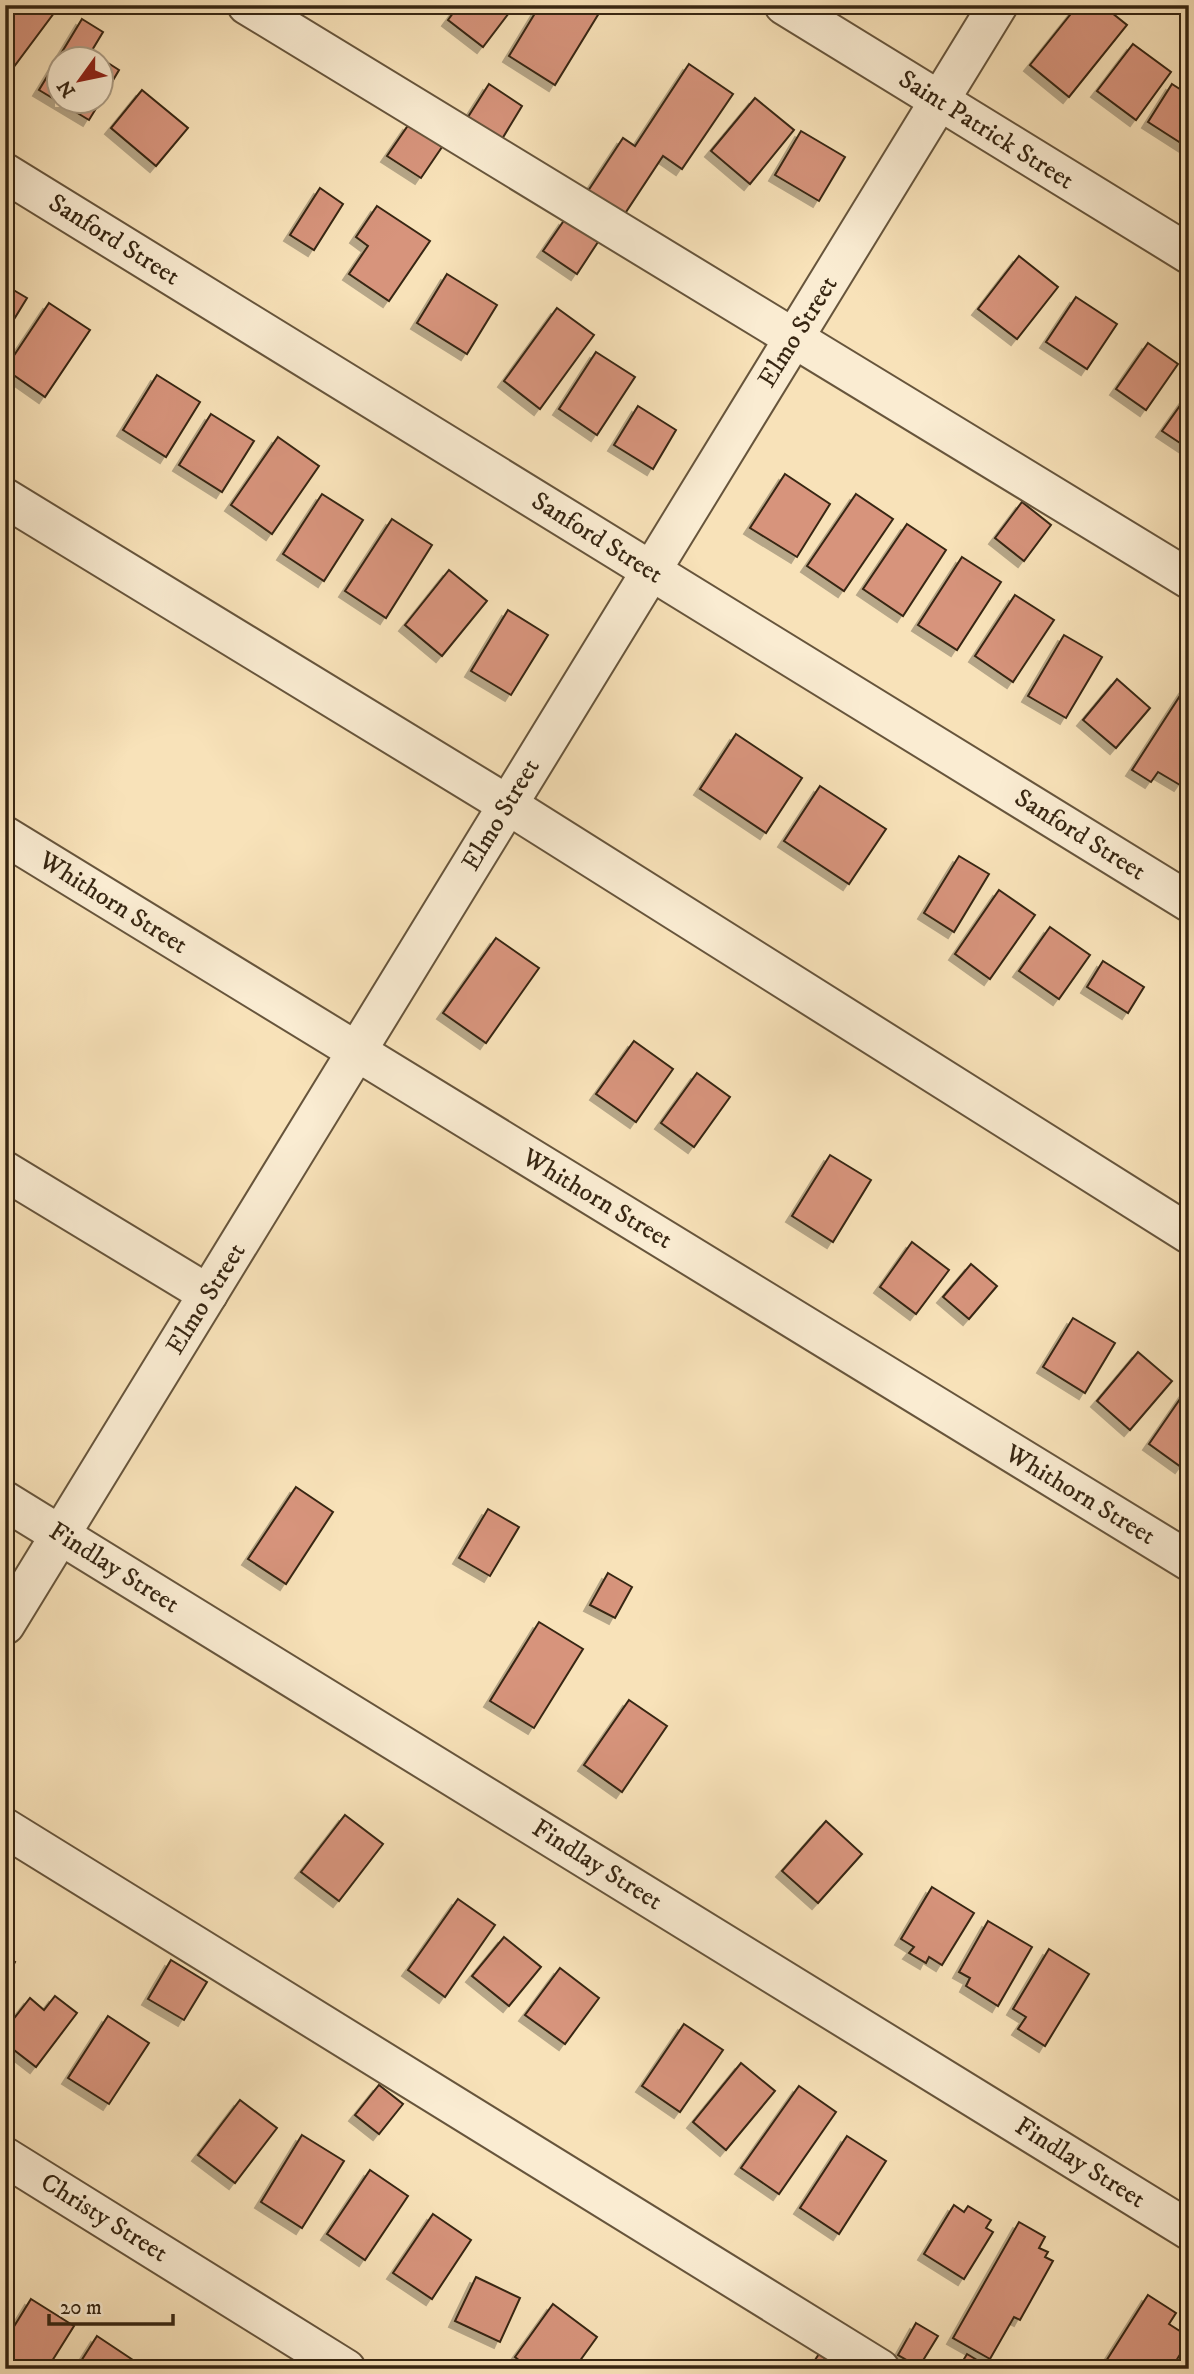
<svg xmlns="http://www.w3.org/2000/svg" width="1194" height="2374" viewBox="0 0 1194 2374" font-family="'IM FELL DW Pica',serif">
  <style>
    .building { fill: #d7947b; stroke: #372612; stroke-width: 2; filter: url(#shadow) }
    .lines { fill: none; stroke-linecap: round; stroke-linejoin: round }
    .minor-casing { stroke: #67553c; stroke-width: 42 }
    .minor { stroke: #faecd2; stroke-width: 38 }
    .labels { text-anchor: middle; dominant-baseline: central; stroke-width: 5; stroke-linejoin: round; paint-order: stroke }
    .street-label { font-size: 26px; fill: #372612; stroke: #faecd2 }
  </style>
  <defs>
    <filter id="shadow"><feDropShadow dx="-6" dy="6" stdDeviation="0" flood-color="#0004"/></filter>
  </defs>
  <rect width="100%" height="100%" fill="#f8e2b9"/>
  <filter id="stains"><feTurbulence type="fractalNoise" baseFrequency=".00286" numOctaves="4"/><feColorMatrix values="0 0 0 0 .2 0 0 0 0 .09 0 0 0 0 .02 0 0 0 .5 -.17"/></filter>
  <radialGradient id="worn" r=".72"><stop offset=".6" stop-color="#630" stop-opacity="0"/><stop offset="1" stop-color="#630" stop-opacity=".3"/></radialGradient>
  <g class="building">
    <path d="M 5,5 L 14,5 L 18,8 L 20,5 L 60,5 L 10,72 L 5,68 Z"/>
    <path d="M 459,5 L 515,5 L 483,47 L 448,20 Z"/>
    <path d="M 540,5 L 604,5 L 555,85 L 509,56 Z"/>
    <path d="M 1078,5 L 1102,5 L 1127,25 L 1069,97 L 1030,65 Z"/>
    <path d="M 82,19 L 103,32 L 91,52 L 119,70 L 102,99 L 102,60 L 60,60 L 60,102 L 100,102 L 89,120 L 39,90 Z"/>
    <path d="M 1133,44 L 1171,72 L 1136,120 L 1097,91 Z"/>
    <path d="M 689,64 L 733,94 L 682,169 L 663,156 L 624,215 L 588,191 L 623,138 L 635,146 Z"/>
    <path d="M 489,84 L 522,106 L 502,139 L 468,117 Z"/>
    <path d="M 1172,84 L 1189,95 L 1187,147 L 1148,122 Z"/>
    <path d="M 142,90 L 188,128 L 156,166 L 111,128 Z"/>
    <path d="M 755,98 L 794,130 L 750,184 L 711,151 Z"/>
    <path d="M 409,124 L 442,147 L 421,178 L 387,156 Z"/>
    <path d="M 801,131 L 845,157 L 819,201 L 775,175 Z"/>
    <path d="M 320,188 L 343,204 L 314,250 L 290,235 Z"/>
    <path d="M 377,206 L 430,241 L 389,301 L 349,274 L 368,246 L 356,237 Z"/>
    <path d="M 565,219 L 598,242 L 577,274 L 543,251 Z"/>
    <path d="M 1019,256 L 1058,287 L 1017,339 L 978,309 Z"/>
    <path d="M 447,274 L 497,305 L 467,354 L 417,323 Z"/>
    <path d="M 5,285 L 27,298 L 5,334 Z"/>
    <path d="M 1076,297 L 1117,324 L 1087,369 L 1046,342 Z"/>
    <path d="M 49,303 L 90,330 L 45,397 L 5,369 Z"/>
    <path d="M 557,308 L 594,335 L 540,409 L 504,381 Z"/>
    <path d="M 1148,343 L 1178,364 L 1146,410 L 1116,389 Z"/>
    <path d="M 596,352 L 635,377 L 597,435 L 559,409 Z"/>
    <path d="M 157,375 L 200,402 L 166,457 L 123,430 Z"/>
    <path d="M 1189,393 L 1189,449 L 1162,431 Z"/>
    <path d="M 638,406 L 676,430 L 653,469 L 614,445 Z"/>
    <path d="M 211,414 L 254,441 L 222,492 L 179,465 Z"/>
    <path d="M 278,437 L 319,466 L 272,534 L 231,505 Z"/>
    <path d="M 785,474 L 830,504 L 797,557 L 750,528 Z"/>
    <path d="M 322,494 L 363,520 L 324,581 L 283,554 Z"/>
    <path d="M 856,494 L 893,519 L 844,591 L 807,566 Z"/>
    <path d="M 1022,502 L 1051,525 L 1024,561 L 995,538 Z"/>
    <path d="M 392,519 L 432,545 L 386,618 L 345,591 Z"/>
    <path d="M 907,524 L 946,550 L 903,616 L 863,589 Z"/>
    <path d="M 962,557 L 1001,582 L 957,650 L 918,625 Z"/>
    <path d="M 449,570 L 487,601 L 442,656 L 405,625 Z"/>
    <path d="M 1015,595 L 1054,620 L 1013,682 L 975,656 Z"/>
    <path d="M 508,610 L 548,635 L 511,695 L 471,671 Z"/>
    <path d="M 1064,635 L 1102,657 L 1066,718 L 1028,696 Z"/>
    <path d="M 1117,679 L 1150,708 L 1116,748 L 1083,720 Z"/>
    <path d="M 1185,688 L 1189,691 L 1189,772 L 1180,785 L 1158,772 L 1151,782 L 1132,770 Z"/>
    <path d="M 736,734 L 802,778 L 766,833 L 700,789 Z"/>
    <path d="M 820,786 L 886,829 L 849,884 L 784,841 Z"/>
    <path d="M 959,856 L 989,874 L 954,932 L 924,913 Z"/>
    <path d="M 999,890 L 1035,915 L 990,979 L 955,954 Z"/>
    <path d="M 1050,927 L 1090,955 L 1059,999 L 1019,971 Z"/>
    <path d="M 496,938 L 539,968 L 486,1043 L 443,1013 Z"/>
    <path d="M 1103,961 L 1144,987 L 1128,1013 L 1087,987 Z"/>
    <path d="M 634,1041 L 673,1069 L 636,1122 L 596,1094 Z"/>
    <path d="M 697,1073 L 730,1097 L 694,1147 L 661,1123 Z"/>
    <path d="M 830,1155 L 871,1180 L 833,1242 L 792,1216 Z"/>
    <path d="M 912,1242 L 949,1270 L 916,1314 L 880,1287 Z"/>
    <path d="M 971,1264 L 997,1286 L 969,1319 L 943,1297 Z"/>
    <path d="M 1073,1318 L 1115,1343 L 1085,1393 L 1043,1367 Z"/>
    <path d="M 1138,1352 L 1172,1381 L 1130,1430 L 1097,1401 Z"/>
    <path d="M 1189,1386 L 1189,1456 L 1181,1467 L 1149,1444 Z"/>
    <path d="M 296,1487 L 333,1512 L 286,1584 L 248,1559 Z"/>
    <path d="M 488,1509 L 519,1527 L 490,1576 L 459,1558 Z"/>
    <path d="M 608,1573 L 632,1587 L 615,1618 L 590,1605 Z"/>
    <path d="M 539,1622 L 583,1649 L 534,1728 L 490,1701 Z"/>
    <path d="M 629,1700 L 667,1726 L 622,1792 L 584,1765 Z"/>
    <path d="M 345,1815 L 383,1844 L 339,1901 L 301,1872 Z"/>
    <path d="M 826,1821 L 862,1854 L 818,1903 L 782,1871 Z"/>
    <path d="M 932,1887 L 974,1913 L 942,1965 L 929,1957 L 926,1963 L 909,1953 L 914,1947 L 901,1939 Z"/>
    <path d="M 458,1899 L 495,1925 L 445,1997 L 408,1970 Z"/>
    <path d="M 988,1921 L 1032,1947 L 998,2006 L 966,1986 L 970,1978 L 959,1972 Z"/>
    <path d="M 504,1937 L 541,1967 L 509,2006 L 472,1976 Z"/>
    <path d="M 1049,1949 L 1089,1974 L 1045,2046 L 1018,2029 L 1026,2017 L 1013,2009 Z"/>
    <path d="M 5,1957 L 15,1962 L 5,1982 Z"/>
    <path d="M 171,1960 L 207,1982 L 184,2020 L 148,1999 Z"/>
    <path d="M 560,1968 L 599,1998 L 565,2044 L 525,2015 Z"/>
    <path d="M 55,1996 L 77,2013 L 36,2067 L 5,2043 L 5,2030 L 30,1998 L 44,2010 Z"/>
    <path d="M 108,2016 L 149,2043 L 109,2104 L 68,2078 Z"/>
    <path d="M 684,2024 L 723,2050 L 680,2112 L 642,2086 Z"/>
    <path d="M 741,2063 L 775,2091 L 726,2150 L 693,2122 Z"/>
    <path d="M 379,2085 L 403,2104 L 379,2134 L 355,2115 Z"/>
    <path d="M 799,2086 L 836,2112 L 779,2194 L 741,2168 Z"/>
    <path d="M 240,2100 L 277,2128 L 235,2183 L 198,2155 Z"/>
    <path d="M 302,2135 L 344,2161 L 302,2228 L 261,2202 Z"/>
    <path d="M 847,2136 L 886,2161 L 839,2234 L 800,2208 Z"/>
    <path d="M 370,2170 L 408,2196 L 365,2260 L 327,2234 Z"/>
    <path d="M 954,2205 L 964,2212 L 968,2206 L 991,2220 L 986,2228 L 993,2232 L 964,2279 L 924,2254 Z"/>
    <path d="M 433,2214 L 471,2240 L 432,2299 L 393,2273 Z"/>
    <path d="M 1019,2222 L 1045,2237 L 1039,2248 L 1048,2252 L 1045,2257 L 1053,2261 L 1020,2320 L 1014,2317 L 990,2359 L 953,2338 Z"/>
    <path d="M 476,2277 L 520,2298 L 500,2342 L 455,2321 Z"/>
    <path d="M 1148,2295 L 1176,2313 L 1169,2324 L 1189,2337 L 1189,2340 L 1171,2369 L 1101,2369 Z"/>
    <path d="M 31,2299 L 74,2326 L 47,2369 L 28,2369 L 5,2354 L 5,2341 Z"/>
    <path d="M 553,2304 L 597,2337 L 574,2369 L 530,2369 L 515,2357 Z"/>
    <path d="M 916,2323 L 938,2336 L 919,2367 L 898,2355 Z"/>
    <path d="M 97,2336 L 139,2364 L 136,2369 L 76,2369 Z"/>
    <path d="M 819,2354 L 840,2369 L 809,2369 Z"/>
    <path d="M 967,2354 L 992,2369 L 958,2369 Z"/>
  </g>
  <g class="lines">
    <defs>
      <g id="minor">
        <path d="M 247,5 L 1189,579"/>
        <path d="M 784,5 L 1189,254"/>
        <path d="M 5,173 L 1189,902"/>
        <path d="M 5,498 L 508,805 L 1189,1234"/>
        <path d="M 5,836 L 1189,1561"/>
        <path d="M 5,1171 L 208,1294"/>
        <path d="M 5,1501 L 1189,2230"/>
        <path d="M 5,1625 L 998,5"/>
        <path d="M 5,1828 L 880,2369"/>
        <path d="M 5,2157 L 346,2369"/>
      </g>
    </defs>
    <use href="#minor" class="minor-casing"/>
    <use href="#minor" class="minor"/>
  </g>
  <g class="labels">
    <g class="street-label">
      <text transform="translate(986 130) rotate(32)">Saint Patrick Street</text>
      <text transform="translate(114 240) rotate(32)">Sanford Street</text>
      <text transform="translate(798 332) rotate(-58)">Elmo Street</text>
      <text transform="translate(597 538) rotate(32)">Sanford Street</text>
      <text transform="translate(501 815) rotate(-59)">Elmo Street</text>
      <text transform="translate(1080 835) rotate(32)">Sanford Street</text>
      <text transform="translate(113 903) rotate(32)">Whithorn Street</text>
      <text transform="translate(597 1199) rotate(31)">Whithorn Street</text>
      <text transform="translate(206 1299) rotate(-58)">Elmo Street</text>
      <text transform="translate(1080 1495) rotate(31)">Whithorn Street</text>
      <text transform="translate(114 1568) rotate(32)">Findlay Street</text>
      <text transform="translate(597 1865) rotate(32)">Findlay Street</text>
      <text transform="translate(1080 2163) rotate(32)">Findlay Street</text>
      <text transform="translate(104 2218) rotate(32)">Christy Street</text>
    </g>
  </g>
  <rect width="1194" height="2374" fill="none" stroke="#f8e2b9" stroke-width="28"/>
  <rect x="7" y="7" width="1180" height="2360" fill="none" stroke="#372612" stroke-width="3.5"/>
  <rect x="14" y="14" width="1166" height="2346" fill="none" stroke="#372612" stroke-width="2"/>
  <g transform="translate(80 80) rotate(237)"><circle r="33" fill="#faecd2" stroke="#ac9d85" stroke-width="2"/>
  <path d="M0-5L12 26L0 18L-12 26Z" fill="#8f2418"/>
  <text y="-10" font-size="19" font-weight="bold" text-anchor="middle" fill="#372612">N</text>
  </g>
  <path d="M49 2314v10h124v-10" fill="none" stroke="#372612" stroke-width="3.5"/>
  <text x="60" y="2314" font-size="21" fill="#372612" stroke="#faecd2" stroke-width="5" paint-order="stroke">20 m</text>
  <rect width="100%" height="100%" filter="url(#stains)"/>
  <rect width="100%" height="100%" fill="url(#worn)"/>
</svg>
